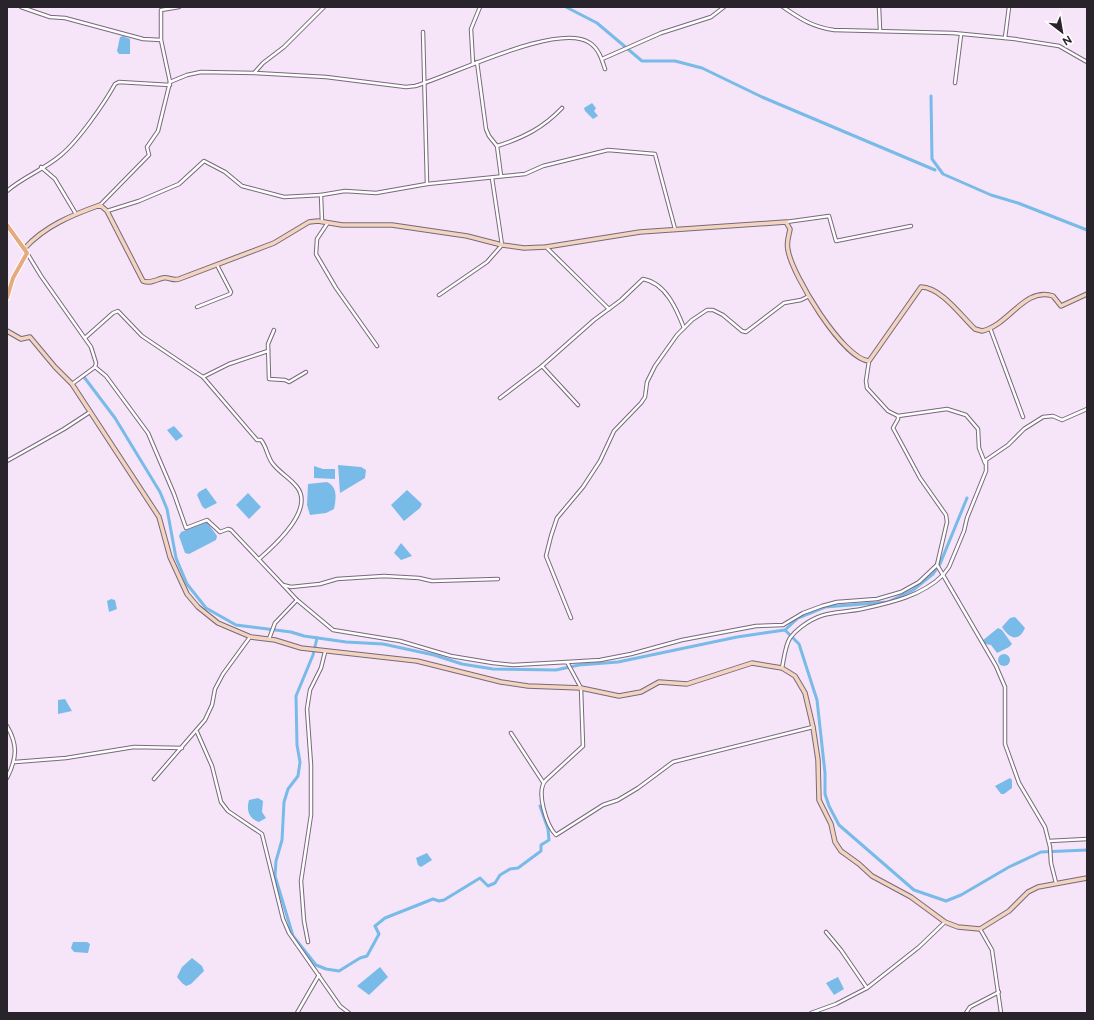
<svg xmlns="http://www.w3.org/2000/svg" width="1094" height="1020" viewBox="0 0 1094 1020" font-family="Raleway,sans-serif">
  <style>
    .water { fill: #78bae8 }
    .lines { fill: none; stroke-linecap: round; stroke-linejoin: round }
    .canal { stroke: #78bae8; stroke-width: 3 }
    .street-casing { stroke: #78697b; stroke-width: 4.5 }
    .secondary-casing { stroke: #78697b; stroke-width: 5.5 }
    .primary-casing { stroke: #fff; stroke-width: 6 }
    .street { stroke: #fff; stroke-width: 2.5 }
    .secondary { stroke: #f2d4bf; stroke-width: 3.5 }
    .primary { stroke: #e5aa7f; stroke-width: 4 }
  </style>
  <rect width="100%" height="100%" fill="#f6e5f9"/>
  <g class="water">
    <path d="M 123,36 L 130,39 L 130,54 L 119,54 L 117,51 L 120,37 Z"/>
    <path d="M 592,103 L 596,108 L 594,111 L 598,116 L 593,119 L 585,111 L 584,108 Z"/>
    <path d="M 174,426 L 183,436 L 176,441 L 167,430 Z"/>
    <path d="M 338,465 L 361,467 L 366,470 L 365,478 L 340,493 Z"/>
    <path d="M 314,466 L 323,469 L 335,469 L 335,479 L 314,478 Z"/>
    <path d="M 327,482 C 338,487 336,499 334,509 L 326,513 L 310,515 L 307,505 L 308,484 Z"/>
    <path d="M 206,488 L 217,503 L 205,509 L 202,506 L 197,495 L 199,492 Z"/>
    <path d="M 407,490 L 422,504 L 420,508 L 404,521 L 391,505 Z"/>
    <path d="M 248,493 L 261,507 L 249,519 L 236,505 Z"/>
    <path d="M 207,522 L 217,536 L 216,540 L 189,554 L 185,553 L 179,536 L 181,532 Z"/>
    <path d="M 401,543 L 412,556 L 401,560 L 394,553 Z"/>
    <path d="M 111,599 L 115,600 L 117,609 L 109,612 L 107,601 Z"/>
    <path d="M 1015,617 L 1025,628 C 1018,643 1009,638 1002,627 L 1010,618 Z"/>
    <path d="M 998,628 L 1002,630 L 1012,644 L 1009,647 L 997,653 L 991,645 L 985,644 L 982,641 Z"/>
    <circle cx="1004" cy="660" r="6"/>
    <path d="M 65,699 L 72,711 L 58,714 L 58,700 Z"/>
    <path d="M 1010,778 L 1012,780 L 1012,788 L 1004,794 L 1001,794 L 995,786 Z"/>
    <path d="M 258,798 L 263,801 L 262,812 L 266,818 L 259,822 C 249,819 246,810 249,800 Z"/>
    <path d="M 427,853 L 432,860 L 421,867 L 418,865 L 416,858 Z"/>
    <path d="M 73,942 L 87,942 L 90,944 L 88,953 L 74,952 L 71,948 Z"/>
    <path d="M 192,958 L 202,966 L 204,971 L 191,984 L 186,986 L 182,983 L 177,977 L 182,967 Z"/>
    <path d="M 380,967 L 388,977 L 369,995 L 357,986 Z"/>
    <path d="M 838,977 L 844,989 L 834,995 L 826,983 Z"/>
  </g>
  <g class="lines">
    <g class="canal">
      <path d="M 566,7 L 597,23 L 642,61 L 675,61 L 702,68 L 762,97 L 935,170"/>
      <path d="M 931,96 L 932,159 L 943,174 L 991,195 L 1018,203 L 1087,230"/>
      <path d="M 84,377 L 115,418 L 160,492 L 167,509 L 176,558 L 187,584 L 206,608 L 236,625 L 291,632 L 304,636 L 346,642 L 383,644 L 434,655 L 462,664 L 493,669 L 556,670 L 579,665 L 618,662 L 737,637 L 785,630 L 798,618 L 825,607 L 888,602 L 913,590 L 933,574 L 940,564 L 967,498"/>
      <path d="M 785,630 L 799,644 L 817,700 L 825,773 L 825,794 L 829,806 L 839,825 L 914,890 L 946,901 L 961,895 L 1009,867 L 1041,852 L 1087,850"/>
      <path d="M 317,638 L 313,655 L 296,696 L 297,745 L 300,762 L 298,776 L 288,789 L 284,802 L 282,840 L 276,861 L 275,876 L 293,936 L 316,965 L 326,969 L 339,971 L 360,958 L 367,956 L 379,934 L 375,926 L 385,918 L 433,899 L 439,901 L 444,900 L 480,878 L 488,886 L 495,883 L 500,875 L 510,869 L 518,868 L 541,851 L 541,845 L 549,840 L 548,829 L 540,806"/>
    </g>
    <defs>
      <g id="street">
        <path d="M 21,7 L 50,17 L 65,18 L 143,39 L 161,40"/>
        <path d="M 783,7 C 801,19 812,27 834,30 L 953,33 L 1015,39 L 1059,46 L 1087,62"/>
        <path d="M 879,7 L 880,30"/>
        <path d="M 423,32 L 427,184"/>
        <path d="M 1005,38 L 1009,7"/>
        <path d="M 602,59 L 661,33 L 711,17 L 724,7"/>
        <path d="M 477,62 L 486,129 L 489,136 L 497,146"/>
        <path d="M 473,64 L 471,29 L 480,7"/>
        <path d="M 255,72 L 263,63 L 284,47 L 324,7"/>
        <path d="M 170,82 L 187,75 L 201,72 L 255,73 L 326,77 L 406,87 L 415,86 C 451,76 558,21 590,43 C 599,49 602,60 605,69"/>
        <path d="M 955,83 L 961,35"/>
        <path d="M 41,167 L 55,179 L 76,214"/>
        <path d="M 501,176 L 497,146 C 523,138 543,128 562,108"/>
        <path d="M 7,191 C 23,177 45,169 61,155 C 78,141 104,104 115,84 L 119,82 L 170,85"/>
        <path d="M 100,205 L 149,155 L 147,147 L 158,131 L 170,82 L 161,40 L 161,10 L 179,7"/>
        <path d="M 107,211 L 139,201 L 179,184 L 204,161 L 225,172 L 242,186 L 284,197 L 321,195"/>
        <path d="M 322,222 L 321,195 L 345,191 L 376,193 L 427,184 L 525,174 L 543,166 L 608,150 L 655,154 L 675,229"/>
        <path d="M 786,222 L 829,216 L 836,241 L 911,226"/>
        <path d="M 327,224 L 317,239 L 316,254 L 336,288 L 377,346"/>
        <path d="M 546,247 L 609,309"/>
        <path d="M 27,253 L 41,276 L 91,347 L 96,363 L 95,367 L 72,384"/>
        <path d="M 439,295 L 487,262 L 502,245 L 492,178"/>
        <path d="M 197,307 L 230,294 L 231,292 L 217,265"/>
        <path d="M 990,328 L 1023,417"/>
        <path d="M 274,330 L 268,344 L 269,379 L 285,380 L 289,382 L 306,372"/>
        <path d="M 86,337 L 113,313 L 118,311 L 142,336 L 203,377 L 257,440 L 261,440 C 267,447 267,457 273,464 C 280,473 290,478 297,487 C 315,510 274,546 259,559"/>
        <path d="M 542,366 L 578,405"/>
        <path d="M 95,367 L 106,376 L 148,433 L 174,494 L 186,528 L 207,520 L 220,532 L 228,529 L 231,530 L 283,585 L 291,587 L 320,584 L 337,579 L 384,576 L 419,578 L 432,581 L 498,579"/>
        <path d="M 203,377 L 229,364 L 268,351"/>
        <path d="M 500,398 L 542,366 L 594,320 L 621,300 L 643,279 C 666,283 677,310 684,328"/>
        <path d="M 898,416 L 947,409 L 966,415 L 978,429 L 979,448 L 985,463"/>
        <path d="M 7,461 L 64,429 L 90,412"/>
        <path d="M 283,585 L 297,600 L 333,630 L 400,641 L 451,656 L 493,663 L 513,665 L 567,662 L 581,688 L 583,746 L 546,780 C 535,791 547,826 556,835 L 603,805 L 618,800 L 638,788 L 673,762 L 813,727"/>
        <path d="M 571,618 L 546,556 L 551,536 L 557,518 L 583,487 L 600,461 L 614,431 L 641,403 L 645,397 L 647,382 L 655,366 L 677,335 L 692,320 L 707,310 L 713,310 L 723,315 L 742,331 L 746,332 L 784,303 L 801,300 L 809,296"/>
        <path d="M 269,639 L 275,623 L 297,600"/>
        <path d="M 567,662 L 600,660 L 631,654 L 682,640 L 756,626 L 783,625 L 803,613 L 822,606 L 837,602 L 877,599 L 901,592 L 919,582 L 937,565 L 947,522 L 946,515 L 920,478 L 893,428 L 898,419 L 898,416 L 888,411 L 867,388 L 866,381 L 869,361"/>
        <path d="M 782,668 C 784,659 785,646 790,638 C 793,634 797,630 801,627 C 823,610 836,614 862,609 C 890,603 922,596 943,575 L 937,565"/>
        <path d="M 7,726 C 18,745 17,758 7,778"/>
        <path d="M 197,732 L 212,766 L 221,802 L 228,811 L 262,834 L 283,919 L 289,933 L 340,1006 L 349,1013"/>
        <path d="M 511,733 L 543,782"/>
        <path d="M 15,762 L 66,758 L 134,747 L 182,748"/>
        <path d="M 154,779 L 205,720 L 212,705 L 215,689 L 223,674 L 250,637"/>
        <path d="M 1049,841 L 1087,839"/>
        <path d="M 1056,883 L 1051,863 L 1050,847 L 1045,827 L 1019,783 L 1005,744 L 1005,687 L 996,666 L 943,575 L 949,567 L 964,531 L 967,518 L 986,471 L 986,460 L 1008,445 L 1024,429 L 1043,417 L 1053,416 L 1062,420 L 1087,409"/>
        <path d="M 980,929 L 992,950 L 1001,1013"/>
        <path d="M 826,932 L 841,950 L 867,988"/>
        <path d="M 308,942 L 304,921 L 301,881 L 311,815 L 311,765 L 307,709 L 310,690 L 321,668 L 325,652"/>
        <path d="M 297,1013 L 319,975"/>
        <path d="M 811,1013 L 836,1004 L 867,988 L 919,947 L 945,922"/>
        <path d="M 966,1013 L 970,1007 L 999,992"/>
      </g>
      <g id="secondary">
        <path d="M 25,248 C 45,226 72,215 100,205 L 107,211 L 143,281 C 150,284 155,280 163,278 C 169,277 173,281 179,279 L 274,243 L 309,222 L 318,221 L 342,225 L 392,225 L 467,236 L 502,245 L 524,248 L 546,247 L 640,232 L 786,222 L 790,229 C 789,236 786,242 788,250 C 792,275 843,359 869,361 L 921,287 C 941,287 962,317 975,329 L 982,331 C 1008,326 1025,286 1053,296 L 1061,306 L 1087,294"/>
        <path d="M 7,331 L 21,339 L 30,337 L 55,367 L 72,384 L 159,517 L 170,557 L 187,594 L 198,607 L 218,623 L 251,637 L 275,640 L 301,648 L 417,661 L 501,682 L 528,686 L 581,688 L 619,696 L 641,692 L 659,682 L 687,684 L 752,663 L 782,668 L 795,676 L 805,693 L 813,727 L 818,760 L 819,800 L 831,824 L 835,842 L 841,851 L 859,864 L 872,876 L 911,897 L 945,922 L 958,927 L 980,929 L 1009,911 L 1028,892 L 1038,887 L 1087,878"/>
      </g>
      <path id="primary" d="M 7,225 L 27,253 L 13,278 L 7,298"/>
    </defs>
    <use href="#street" class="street-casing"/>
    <use href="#secondary" class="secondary-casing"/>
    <use href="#primary" class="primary-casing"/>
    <use href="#street" class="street"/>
    <use href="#secondary" class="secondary"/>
    <use href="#primary" class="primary"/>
  </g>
  <rect width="1094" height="1020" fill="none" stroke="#29232b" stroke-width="16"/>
  <g transform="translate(1062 32) rotate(149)" stroke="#ffffff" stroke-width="3" paint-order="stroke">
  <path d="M0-3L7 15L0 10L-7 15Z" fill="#29232b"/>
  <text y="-6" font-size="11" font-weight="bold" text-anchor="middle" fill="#29232b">N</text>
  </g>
</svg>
